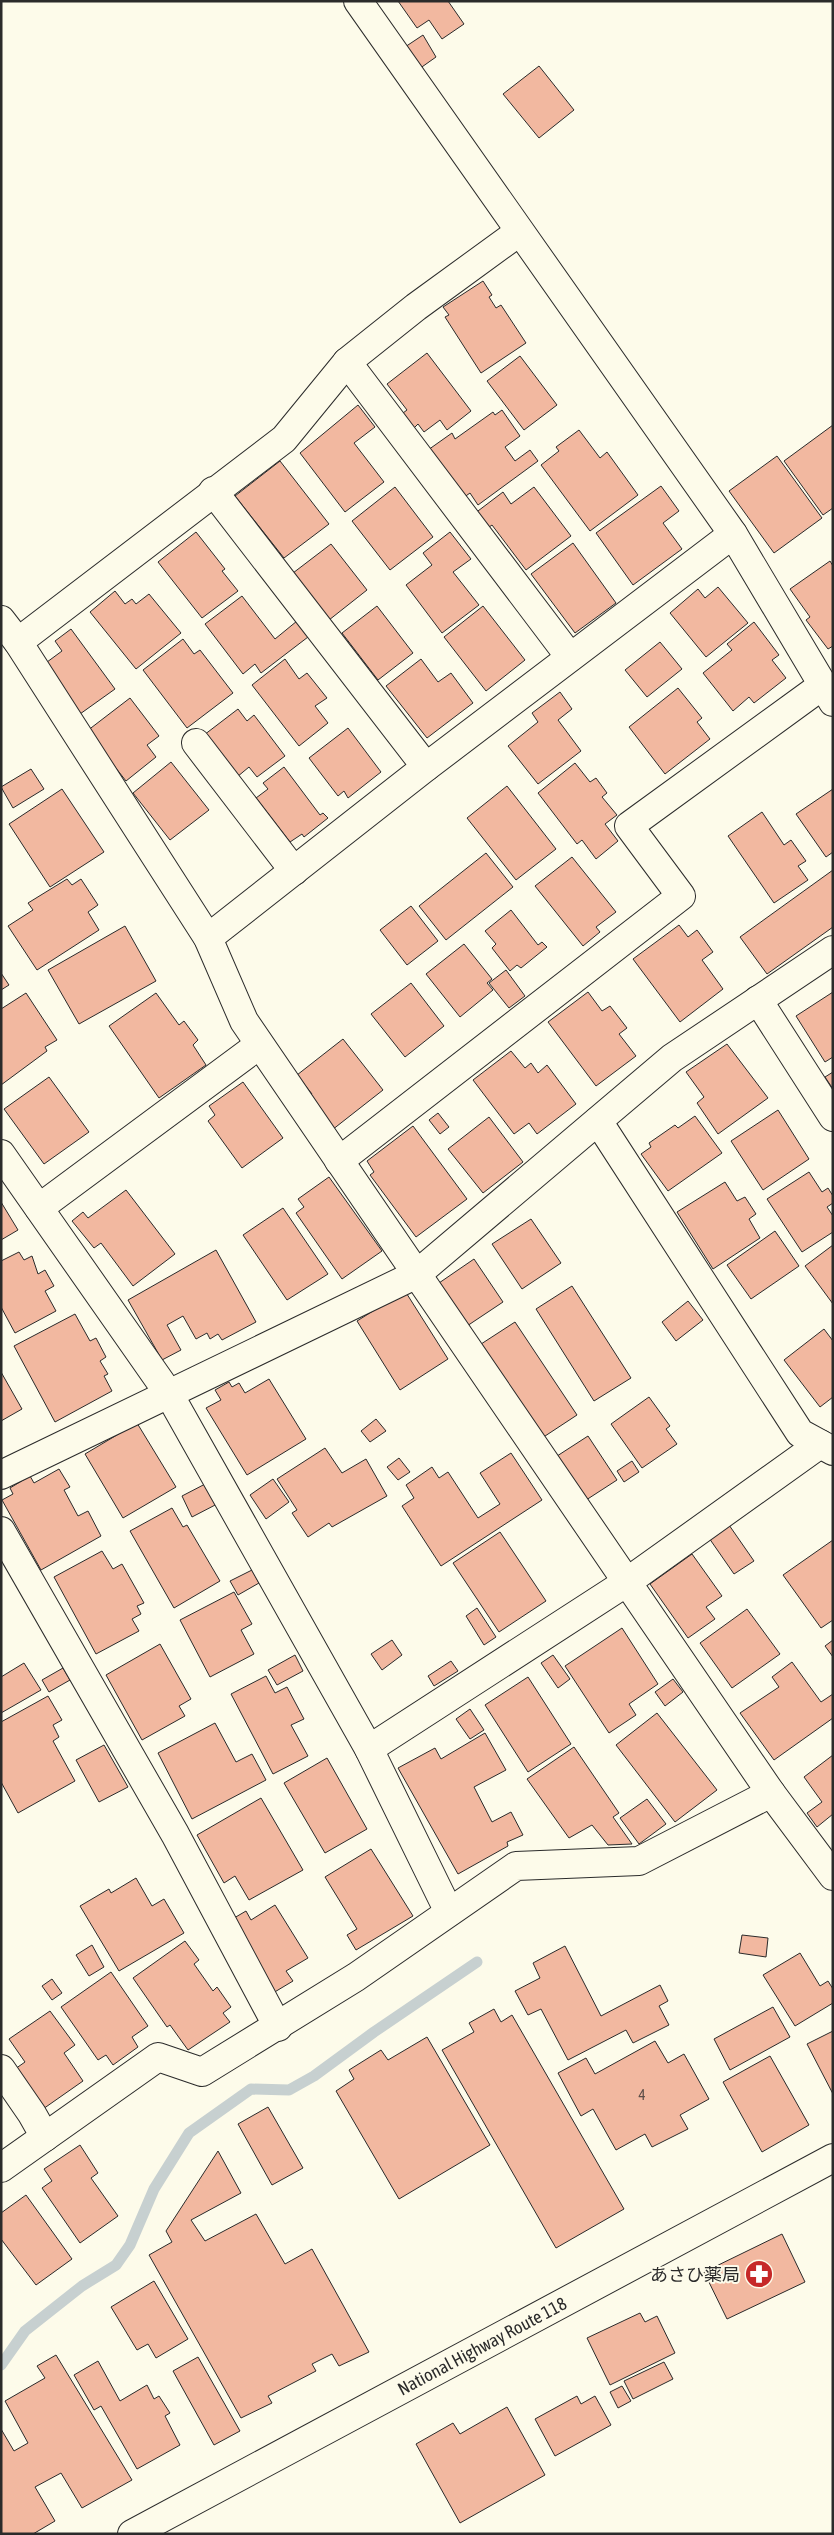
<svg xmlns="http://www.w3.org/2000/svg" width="834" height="2535" viewBox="0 0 834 2535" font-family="'Asap Condensed','Noto Sans JP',sans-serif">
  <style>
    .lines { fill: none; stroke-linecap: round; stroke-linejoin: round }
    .stream { stroke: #c7d0d0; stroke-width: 11 }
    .building { fill: #f2b8a0; stroke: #2b2b2b }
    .minor-casing { stroke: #2b2b2b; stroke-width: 30 }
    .trunk-casing { stroke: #2b2b2b; stroke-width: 30 }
    .minor { stroke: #fdfbea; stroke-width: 28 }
    .trunk { stroke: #fdfbea; stroke-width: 28 }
    .labels { text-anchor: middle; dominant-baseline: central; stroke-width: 4; stroke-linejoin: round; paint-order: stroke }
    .number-label { font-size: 15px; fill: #5d4e48 }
    .poi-label { font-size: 18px; fill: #2b2b2b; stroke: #fdfbea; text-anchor: end }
    .street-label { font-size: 18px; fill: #2b2b2b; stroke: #fdfbea }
  </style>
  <rect width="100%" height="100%" fill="#fdfbea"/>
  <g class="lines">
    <path class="stream" d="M 1,2365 L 25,2331 L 82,2286 L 116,2265 L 130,2245 L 154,2189 L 189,2133 L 251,2089 L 289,2090 L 314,2076 L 374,2032 L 477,1962"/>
  </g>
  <g class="building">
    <path d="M 398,1 L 448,1 L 464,24 L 442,39 L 429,20 L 417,28 Z"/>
    <path d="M 423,35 L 436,57 L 419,69 L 405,47 Z"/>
    <path d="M 539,66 L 574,110 L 539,138 L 503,94 Z"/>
    <path d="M 483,281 L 492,295 L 489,297 L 496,308 L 501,305 L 526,343 L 481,373 L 445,317 L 449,315 L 443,307 Z"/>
    <path d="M 427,353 L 471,411 L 447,430 L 440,420 L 424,432 L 418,424 L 414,428 L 403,413 L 407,410 L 387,384 Z"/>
    <path d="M 520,356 L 557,405 L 524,430 L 487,381 Z"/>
    <path d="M 358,405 L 375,427 L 354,443 L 384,482 L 345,512 L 300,453 Z"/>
    <path d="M 502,410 L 520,436 L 505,447 L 515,461 L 530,450 L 538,461 L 478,505 L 470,493 L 463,498 L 428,450 L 452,433 L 455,439 L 493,412 L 495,415 Z"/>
    <path d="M 833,425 L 833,508 L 823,515 L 784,461 Z"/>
    <path d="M 579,430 L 600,458 L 607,452 L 638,495 L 590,531 L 541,465 L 559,451 L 556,447 Z"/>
    <path d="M 777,456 L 822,518 L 774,553 L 729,491 Z"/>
    <path d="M 280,461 L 329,524 L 284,558 L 235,496 Z"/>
    <path d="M 661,486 L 679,511 L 663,523 L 682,549 L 633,585 L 596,533 Z"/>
    <path d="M 395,487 L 433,537 L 390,570 L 352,521 Z"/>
    <path d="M 534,487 L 571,536 L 526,570 L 492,525 L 485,530 L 474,514 L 503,492 L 511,504 Z"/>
    <path d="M 196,532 L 225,569 L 222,571 L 238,591 L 202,618 L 158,562 Z"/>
    <path d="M 450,532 L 471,559 L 453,572 L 479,605 L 442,633 L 406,585 L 432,565 L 423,553 Z"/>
    <path d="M 573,543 L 616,603 L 575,633 L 531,574 Z"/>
    <path d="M 331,544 L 367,590 L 329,620 L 293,573 Z"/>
    <path d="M 830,561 L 833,566 L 833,646 L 828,649 L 806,620 L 810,617 L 790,589 Z"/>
    <path d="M 718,587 L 748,623 L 706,657 L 670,613 L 698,589 L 705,598 Z"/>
    <path d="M 115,591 L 125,604 L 132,599 L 136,604 L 149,594 L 181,633 L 136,669 L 90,612 Z"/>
    <path d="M 242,596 L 275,639 L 297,621 L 308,637 L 261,673 L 255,664 L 243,674 L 205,624 Z"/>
    <path d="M 377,606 L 413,653 L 378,680 L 342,633 Z"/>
    <path d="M 483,606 L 525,660 L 486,691 L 444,637 Z"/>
    <path d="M 754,622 L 779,655 L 772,660 L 786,678 L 754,703 L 749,697 L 733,711 L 703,673 L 732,650 L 727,644 Z"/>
    <path d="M 71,629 L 115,689 L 80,714 L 43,665 L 62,651 L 55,641 Z"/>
    <path d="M 183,639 L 194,654 L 200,650 L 233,693 L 187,728 L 143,670 Z"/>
    <path d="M 660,642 L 682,669 L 647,697 L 625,670 Z"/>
    <path d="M 285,659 L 299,679 L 307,673 L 327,698 L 315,706 L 328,723 L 299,746 L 252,685 Z"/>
    <path d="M 421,659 L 438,682 L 451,673 L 473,703 L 427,738 L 386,686 Z"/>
    <path d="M 678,688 L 702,718 L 697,722 L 710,739 L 665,774 L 629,727 Z"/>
    <path d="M 560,692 L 572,709 L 558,720 L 581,751 L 538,784 L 508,746 L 538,722 L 532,713 Z"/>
    <path d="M 130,698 L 159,736 L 147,745 L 156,757 L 126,781 L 87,731 Z"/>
    <path d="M 238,709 L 247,721 L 254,715 L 285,756 L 257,777 L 249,767 L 237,777 L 204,735 Z"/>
    <path d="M 348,728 L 381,772 L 348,798 L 344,791 L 338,796 L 309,758 Z"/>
    <path d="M 171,762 L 209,810 L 170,840 L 133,793 Z"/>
    <path d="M 575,763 L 590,782 L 596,778 L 607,793 L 602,797 L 617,815 L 605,824 L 618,841 L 596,859 L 582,840 L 577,844 L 538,793 Z"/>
    <path d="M 284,767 L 320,815 L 323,813 L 328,818 L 304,837 L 302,834 L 290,842 L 256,798 L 268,789 L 263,783 Z"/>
    <path d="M 31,769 L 44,789 L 13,808 L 1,787 Z"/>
    <path d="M 507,786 L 556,849 L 516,880 L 467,818 Z"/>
    <path d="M 62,789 L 104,852 L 50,887 L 9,824 Z"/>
    <path d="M 833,789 L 833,852 L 826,857 L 796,814 Z"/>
    <path d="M 762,812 L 784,845 L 791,840 L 806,861 L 798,866 L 808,880 L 774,903 L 728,836 Z"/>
    <path d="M 486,853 L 513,887 L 446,940 L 419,906 Z"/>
    <path d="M 572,857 L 616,912 L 596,927 L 600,932 L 583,946 L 535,886 Z"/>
    <path d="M 833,870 L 833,927 L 767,974 L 740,937 Z"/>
    <path d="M 67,879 L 72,885 L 81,879 L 98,905 L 88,912 L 99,930 L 37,970 L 8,926 L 33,910 L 28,903 Z"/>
    <path d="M 411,906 L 438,941 L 407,965 L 380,930 Z"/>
    <path d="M 511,910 L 538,945 L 542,942 L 547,947 L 521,968 L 517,965 L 510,971 L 492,948 L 496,944 L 485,931 Z"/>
    <path d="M 679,925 L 688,937 L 697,930 L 713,952 L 702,960 L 723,989 L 680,1022 L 633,959 Z"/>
    <path d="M 125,926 L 156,981 L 79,1024 L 48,970 Z"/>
    <path d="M 464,944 L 492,979 L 487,983 L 493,990 L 460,1017 L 426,974 Z"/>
    <path d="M 506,970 L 525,996 L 509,1008 L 489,983 Z"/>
    <path d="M 1,973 L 9,985 L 1,990 Z"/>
    <path d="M 411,983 L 444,1026 L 405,1057 L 371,1014 Z"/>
    <path d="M 588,992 L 602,1011 L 610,1006 L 627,1028 L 619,1034 L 636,1056 L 596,1086 L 548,1022 Z"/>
    <path d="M 833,992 L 833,1057 L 825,1062 L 796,1016 Z"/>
    <path d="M 26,993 L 57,1040 L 45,1047 L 47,1051 L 1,1085 L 1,1009 Z"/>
    <path d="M 156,993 L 179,1025 L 184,1021 L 198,1040 L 193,1045 L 206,1065 L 159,1098 L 109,1026 Z"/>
    <path d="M 343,1039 L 383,1090 L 332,1130 L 307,1098 L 312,1094 L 297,1075 Z"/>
    <path d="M 727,1044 L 768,1098 L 718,1134 L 697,1103 L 704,1097 L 686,1072 Z"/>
    <path d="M 511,1051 L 525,1068 L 531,1063 L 538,1073 L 547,1065 L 576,1104 L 537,1134 L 529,1123 L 514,1134 L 473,1080 Z"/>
    <path d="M 833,1072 L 833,1089 L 825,1077 Z"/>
    <path d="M 49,1077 L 89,1132 L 44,1164 L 4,1109 Z"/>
    <path d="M 243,1082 L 283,1138 L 242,1168 L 208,1121 L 215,1115 L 209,1106 Z"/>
    <path d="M 778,1110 L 809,1159 L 763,1190 L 731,1141 Z"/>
    <path d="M 438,1113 L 449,1127 L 440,1134 L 429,1120 Z"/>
    <path d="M 695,1116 L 722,1153 L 668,1191 L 641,1154 L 651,1147 L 649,1143 L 675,1125 L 678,1128 Z"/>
    <path d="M 489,1117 L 523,1162 L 483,1193 L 448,1149 Z"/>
    <path d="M 413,1126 L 467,1199 L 416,1237 L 370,1175 L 374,1172 L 367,1161 Z"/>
    <path d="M 809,1172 L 822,1192 L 828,1188 L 833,1196 L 833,1203 L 827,1207 L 833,1216 L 833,1232 L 802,1252 L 767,1199 Z"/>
    <path d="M 329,1177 L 382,1251 L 342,1279 L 296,1213 L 304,1207 L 298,1199 Z"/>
    <path d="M 725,1182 L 737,1201 L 745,1197 L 756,1214 L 749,1219 L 760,1238 L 713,1269 L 677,1212 Z"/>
    <path d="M 126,1190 L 175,1254 L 133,1286 L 101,1243 L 94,1248 L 72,1221 L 83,1212 L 88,1218 Z"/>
    <path d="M 1,1202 L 18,1230 L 1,1240 Z"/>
    <path d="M 283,1208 L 328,1274 L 287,1300 L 243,1235 Z"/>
    <path d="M 531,1219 L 561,1263 L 522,1289 L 492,1244 Z"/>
    <path d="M 775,1231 L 799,1266 L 751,1299 L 727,1265 Z"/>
    <path d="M 833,1245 L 833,1304 L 805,1266 Z"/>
    <path d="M 216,1250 L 256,1322 L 222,1340 L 218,1334 L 210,1339 L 207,1333 L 196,1339 L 183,1316 L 167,1325 L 181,1350 L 162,1360 L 128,1300 Z"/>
    <path d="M 19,1252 L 24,1260 L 32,1256 L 38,1274 L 45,1270 L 54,1286 L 45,1291 L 56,1311 L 15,1333 L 1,1307 L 1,1261 Z"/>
    <path d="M 474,1259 L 503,1302 L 467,1326 L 439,1283 Z"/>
    <path d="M 572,1286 L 631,1378 L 594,1401 L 536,1309 Z"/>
    <path d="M 405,1291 L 448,1359 L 400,1390 L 357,1321 Z"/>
    <path d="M 688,1301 L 703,1320 L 676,1341 L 662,1322 Z"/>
    <path d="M 75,1314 L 90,1341 L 96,1338 L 106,1357 L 100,1361 L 108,1374 L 104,1376 L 112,1391 L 55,1422 L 14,1346 Z"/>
    <path d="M 515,1322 L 577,1415 L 539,1440 L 478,1346 Z"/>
    <path d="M 824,1329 L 833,1341 L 833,1397 L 820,1407 L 784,1360 Z"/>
    <path d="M 1,1372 L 22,1409 L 1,1421 Z"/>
    <path d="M 269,1379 L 306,1439 L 247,1475 L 206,1408 L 221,1400 L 215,1390 L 229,1382 L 232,1387 L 239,1383 L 245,1393 Z"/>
    <path d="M 649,1397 L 670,1426 L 666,1429 L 677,1444 L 642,1468 L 611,1424 Z"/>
    <path d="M 376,1419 L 386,1431 L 370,1442 L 361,1431 Z"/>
    <path d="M 137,1423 L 176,1487 L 123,1518 L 85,1454 Z"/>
    <path d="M 588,1436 L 617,1480 L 583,1502 L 554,1458 Z"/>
    <path d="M 325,1448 L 342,1473 L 366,1459 L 387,1496 L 332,1527 L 329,1523 L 308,1537 L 292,1513 L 297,1510 L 277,1479 Z"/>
    <path d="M 511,1453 L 542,1500 L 441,1566 L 402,1506 L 414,1498 L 406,1485 L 432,1467 L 439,1478 L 448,1472 L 478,1518 L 500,1504 L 480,1473 Z"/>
    <path d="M 399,1458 L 410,1472 L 398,1480 L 387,1467 Z"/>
    <path d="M 632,1461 L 639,1472 L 624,1482 L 617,1471 Z"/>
    <path d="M 59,1469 L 70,1487 L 64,1490 L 78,1516 L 88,1511 L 101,1536 L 41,1570 L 2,1500 L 13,1494 L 10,1488 L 30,1476 L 34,1483 Z"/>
    <path d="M 273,1479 L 289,1502 L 266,1519 L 250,1495 Z"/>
    <path d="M 209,1482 L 219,1503 L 192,1517 L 182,1496 Z"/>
    <path d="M 172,1508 L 183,1527 L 187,1525 L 220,1581 L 174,1608 L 130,1531 Z"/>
    <path d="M 729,1525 L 754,1561 L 734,1574 L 709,1538 Z"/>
    <path d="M 500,1532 L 546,1601 L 499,1632 L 453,1563 Z"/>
    <path d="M 833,1540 L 833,1620 L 821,1628 L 783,1575 Z"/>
    <path d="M 102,1551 L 113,1569 L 122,1564 L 144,1603 L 137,1606 L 141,1614 L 132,1619 L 139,1631 L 96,1654 L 54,1577 Z"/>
    <path d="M 692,1554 L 722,1596 L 706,1607 L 715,1619 L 688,1638 L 650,1584 Z"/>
    <path d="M 252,1570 L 259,1583 L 238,1595 L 230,1581 Z"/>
    <path d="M 234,1592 L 252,1624 L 241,1630 L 254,1654 L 210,1677 L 180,1620 Z"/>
    <path d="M 477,1608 L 496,1637 L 484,1645 L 466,1616 Z"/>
    <path d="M 747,1609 L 780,1654 L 732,1688 L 700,1643 Z"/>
    <path d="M 622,1628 L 658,1684 L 629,1704 L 636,1715 L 609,1733 L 565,1666 Z"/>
    <path d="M 392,1640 L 402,1655 L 382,1670 L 371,1654 Z"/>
    <path d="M 833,1640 L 833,1657 L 825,1646 Z"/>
    <path d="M 160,1644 L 191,1699 L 179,1706 L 185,1716 L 142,1740 L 106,1675 Z"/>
    <path d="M 295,1655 L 303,1671 L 277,1685 L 268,1670 Z"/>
    <path d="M 553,1655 L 570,1679 L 558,1688 L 541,1663 Z"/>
    <path d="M 451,1661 L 458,1671 L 434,1686 L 428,1676 Z"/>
    <path d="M 792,1662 L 821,1702 L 833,1694 L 833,1718 L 774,1760 L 740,1713 L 779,1687 L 772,1677 Z"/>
    <path d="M 24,1663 L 41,1690 L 1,1713 L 1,1677 Z"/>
    <path d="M 63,1668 L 70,1680 L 49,1692 L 42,1680 Z"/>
    <path d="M 266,1676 L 275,1693 L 287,1687 L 304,1719 L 291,1725 L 308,1756 L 273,1774 L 231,1694 Z"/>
    <path d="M 528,1677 L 571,1744 L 528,1772 L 485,1705 Z"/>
    <path d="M 673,1679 L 683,1692 L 665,1706 L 655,1692 Z"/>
    <path d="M 48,1696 L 62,1720 L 53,1725 L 59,1737 L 53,1741 L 75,1781 L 18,1813 L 1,1782 L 1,1722 Z"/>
    <path d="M 470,1709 L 484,1730 L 470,1739 L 456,1719 Z"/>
    <path d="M 657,1713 L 717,1790 L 675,1822 L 616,1745 Z"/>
    <path d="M 215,1723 L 236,1762 L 252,1754 L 266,1780 L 192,1819 L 158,1753 Z"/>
    <path d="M 485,1733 L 506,1770 L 474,1787 L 492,1822 L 511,1812 L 523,1835 L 507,1842 L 508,1846 L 458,1874 L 398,1768 L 435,1748 L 441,1759 Z"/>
    <path d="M 104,1745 L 128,1787 L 99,1802 L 76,1760 Z"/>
    <path d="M 574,1747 L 619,1813 L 613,1817 L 632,1844 L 608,1845 L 592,1825 L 569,1838 L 527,1779 Z"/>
    <path d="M 833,1755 L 833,1814 L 817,1827 L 807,1813 L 822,1802 L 804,1777 Z"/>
    <path d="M 327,1758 L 367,1829 L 325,1853 L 284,1783 Z"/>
    <path d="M 261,1798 L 303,1870 L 249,1900 L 235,1876 L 224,1883 L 197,1835 Z"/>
    <path d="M 647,1799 L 666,1824 L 639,1844 L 620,1818 Z"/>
    <path d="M 371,1849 L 413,1916 L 356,1950 L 347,1935 L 357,1929 L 325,1877 Z"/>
    <path d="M 136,1878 L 152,1906 L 164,1899 L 184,1933 L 119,1971 L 80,1906 L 109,1889 L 111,1893 Z"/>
    <path d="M 275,1905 L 308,1958 L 286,1971 L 293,1981 L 273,1993 L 229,1921 L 246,1911 L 251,1920 Z"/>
    <path d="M 742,1935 L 768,1938 L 766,1957 L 739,1953 Z"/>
    <path d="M 185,1941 L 199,1960 L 194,1964 L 213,1991 L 217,1987 L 231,2007 L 223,2013 L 230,2022 L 188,2050 L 170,2025 L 167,2027 L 133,1978 Z"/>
    <path d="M 92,1945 L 104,1967 L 89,1976 L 76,1955 Z"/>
    <path d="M 565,1946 L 601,2016 L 660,1985 L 668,2001 L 659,2006 L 669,2025 L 633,2043 L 626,2030 L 568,2060 L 541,2009 L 528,2015 L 515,1991 L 540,1978 L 533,1963 Z"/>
    <path d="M 800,1953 L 820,1986 L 828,1981 L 833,1989 L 833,2003 L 795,2026 L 763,1975 Z"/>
    <path d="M 111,1972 L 148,2026 L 132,2037 L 138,2047 L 113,2065 L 106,2055 L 98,2060 L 61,2007 Z"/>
    <path d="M 52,1979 L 62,1993 L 52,2000 L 42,1986 Z"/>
    <path d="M 773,2007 L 790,2037 L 730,2070 L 714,2039 Z"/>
    <path d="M 494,2009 L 501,2022 L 512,2015 L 624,2209 L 556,2248 L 442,2050 L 474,2032 L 469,2023 Z"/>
    <path d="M 50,2011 L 75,2045 L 64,2053 L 83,2081 L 43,2109 L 15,2069 L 25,2062 L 9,2039 Z"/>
    <path d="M 833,2031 L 833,2094 L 807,2044 Z"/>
    <path d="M 427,2037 L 490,2145 L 399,2199 L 336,2091 L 354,2079 L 349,2070 L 381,2050 L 388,2060 Z"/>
    <path d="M 655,2041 L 668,2063 L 684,2054 L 709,2099 L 680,2115 L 688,2129 L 652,2147 L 645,2134 L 616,2150 L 593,2109 L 581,2116 L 558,2073 L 586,2058 L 595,2074 Z"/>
    <path d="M 770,2056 L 809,2125 L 762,2152 L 723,2082 Z"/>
    <path d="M 268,2107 L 303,2168 L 272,2185 L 238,2124 Z"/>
    <path d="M 80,2145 L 98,2173 L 91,2178 L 118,2216 L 80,2243 L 42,2188 L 52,2181 L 44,2169 Z"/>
    <path d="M 218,2151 L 241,2193 L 191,2220 L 205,2241 L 256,2214 L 285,2264 L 312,2249 L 369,2352 L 339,2366 L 332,2354 L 312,2364 L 316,2371 L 268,2396 L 272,2403 L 241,2418 L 149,2255 L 172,2242 L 166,2231 Z"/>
    <path d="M 26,2195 L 72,2259 L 36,2285 L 1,2239 L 1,2213 Z"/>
    <path d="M 782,2234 L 805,2282 L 727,2319 L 704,2272 Z"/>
    <path d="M 154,2281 L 188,2339 L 156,2358 L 148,2344 L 137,2350 L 111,2307 Z"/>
    <path d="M 640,2313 L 645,2322 L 657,2316 L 675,2353 L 610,2385 L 587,2338 Z"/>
    <path d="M 56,2355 L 132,2480 L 82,2508 L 61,2473 L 35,2487 L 55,2521 L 33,2534 L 1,2534 L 1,2429 L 14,2451 L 28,2443 L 5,2401 L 45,2378 L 37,2366 Z"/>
    <path d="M 198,2357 L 240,2431 L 214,2445 L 173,2371 Z"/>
    <path d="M 98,2361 L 120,2401 L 147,2385 L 154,2399 L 159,2396 L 170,2413 L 165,2416 L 180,2445 L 137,2469 L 101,2406 L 94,2410 L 74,2375 Z"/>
    <path d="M 664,2362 L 673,2379 L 633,2399 L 624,2381 Z"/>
    <path d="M 622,2386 L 631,2401 L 618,2408 L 610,2392 Z"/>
    <path d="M 577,2396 L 581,2404 L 595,2396 L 611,2425 L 555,2456 L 535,2419 Z"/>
    <path d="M 507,2407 L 545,2475 L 460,2523 L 416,2444 L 453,2423 L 460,2434 Z"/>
  </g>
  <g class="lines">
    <defs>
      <g id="minor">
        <path d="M 358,1 L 733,534 L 833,702"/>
        <path d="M 347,362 L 570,657"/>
        <path d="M 213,491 L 426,767"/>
        <path d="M 1,620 L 18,642 L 208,938 L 244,1021 L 771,1793 L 833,1876"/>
        <path d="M 18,642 L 284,439 L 347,362 L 416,307 L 519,232"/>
        <path d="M 196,743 L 294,871"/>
        <path d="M 208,938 L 426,767 L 733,534"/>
        <path d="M 758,1000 L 833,1117"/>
        <path d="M 598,1121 L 800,1433 L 833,1451"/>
        <path d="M 1,1154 L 169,1394 L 369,1749 L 449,1912"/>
        <path d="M 339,1161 L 681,896 L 629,826 L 823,685"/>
        <path d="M 39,1208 L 259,1045"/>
        <path d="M 1,1475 L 417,1274 L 672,1058 L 833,950"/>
        <path d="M 1,1531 L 175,1834 L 278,2027"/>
        <path d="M 369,1749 L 627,1582 L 820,1444"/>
        <path d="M 1,2069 L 32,2114 L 45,2137"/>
        <path d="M 1,2168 L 158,2057 L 202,2072 L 356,1977 L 516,1866 L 639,1861 L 771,1793"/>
      </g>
      <path id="trunk" d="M 132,2534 L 833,2158"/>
    </defs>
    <use href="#minor" class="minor-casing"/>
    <use href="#trunk" class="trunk-casing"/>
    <use href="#minor" class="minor"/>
    <use href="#trunk" class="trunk"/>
  </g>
  <defs>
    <symbol id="pharmacy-disc" viewBox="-11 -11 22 22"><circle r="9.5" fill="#c62828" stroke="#fdfbea"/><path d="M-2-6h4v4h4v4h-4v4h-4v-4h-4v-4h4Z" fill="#fff"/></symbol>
  </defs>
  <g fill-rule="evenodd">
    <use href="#pharmacy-disc" x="743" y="2258" width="32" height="32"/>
  </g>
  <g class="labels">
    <g class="number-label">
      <text x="642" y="2094">4</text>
    </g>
    <g class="poi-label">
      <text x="740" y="2274">あさひ薬局</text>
    </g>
    <g class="street-label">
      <text transform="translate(482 2346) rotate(-28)">National Highway Route 118</text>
    </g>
  </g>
  <rect width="834" height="2535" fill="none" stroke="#2b2b2b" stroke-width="5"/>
</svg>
